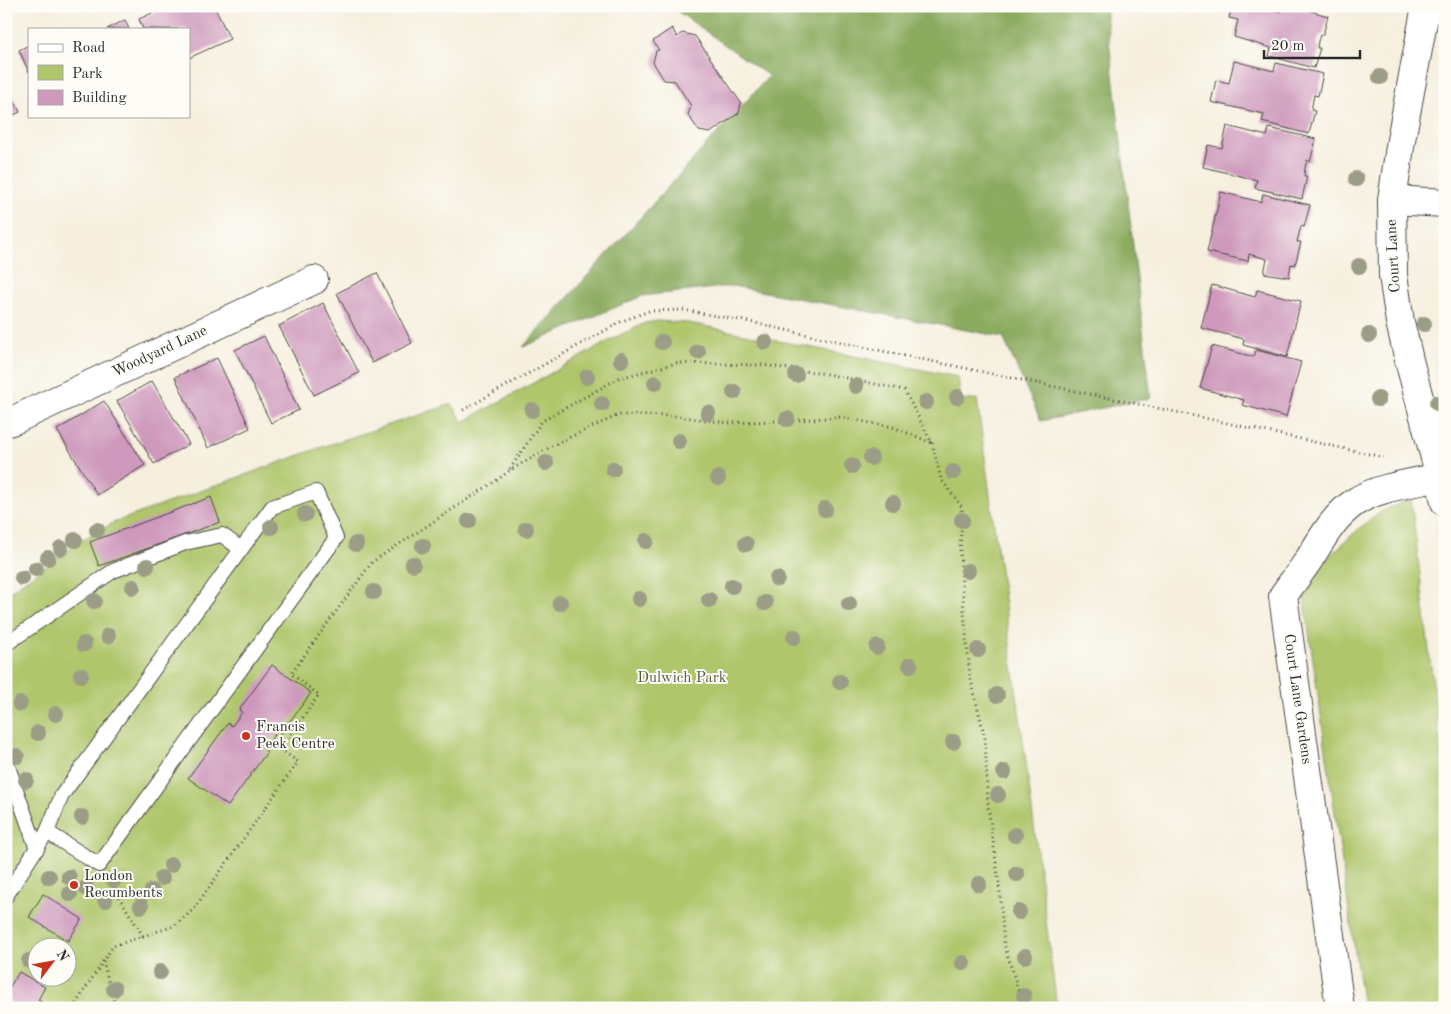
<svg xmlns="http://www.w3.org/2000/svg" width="1451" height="1014" viewBox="0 0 1451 1014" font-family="'Old Standard TT',serif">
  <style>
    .green { fill: #afc66b; stroke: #6d784b; fill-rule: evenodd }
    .forest { fill: #8bab5f; stroke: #5b6b45 }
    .building { fill: #ce99bc }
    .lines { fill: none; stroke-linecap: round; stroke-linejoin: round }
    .lane-casing { stroke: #494846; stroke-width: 16 }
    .street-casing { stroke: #494846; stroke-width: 30 }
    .path { stroke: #494846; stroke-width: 3; stroke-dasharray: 1 4; stroke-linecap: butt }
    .lane { stroke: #fff; stroke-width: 14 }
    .street { stroke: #fff; stroke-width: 28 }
    .tree { fill: #9c9d86 }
    .poi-dot { fill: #c8321e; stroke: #fdfcf7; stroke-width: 2 }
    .labels { text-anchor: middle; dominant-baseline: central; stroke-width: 4; stroke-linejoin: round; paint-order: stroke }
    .street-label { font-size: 15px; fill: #2b2b2b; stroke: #fdfcf7 }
    .park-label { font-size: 15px; fill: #535a3e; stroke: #fdfcf7 }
    .poi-label { font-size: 15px; fill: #2b2b2b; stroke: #fdfcf7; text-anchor: start }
  </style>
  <rect width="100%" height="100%" fill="#fdfcf7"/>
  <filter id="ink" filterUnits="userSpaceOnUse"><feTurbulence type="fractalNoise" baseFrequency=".02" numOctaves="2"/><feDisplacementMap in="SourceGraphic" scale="10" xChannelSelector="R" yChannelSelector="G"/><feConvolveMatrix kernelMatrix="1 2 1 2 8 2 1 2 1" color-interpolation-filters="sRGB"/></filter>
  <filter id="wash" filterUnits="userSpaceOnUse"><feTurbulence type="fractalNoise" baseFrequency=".0096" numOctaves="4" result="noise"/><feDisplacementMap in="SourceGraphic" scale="20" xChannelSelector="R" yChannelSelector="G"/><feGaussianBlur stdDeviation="1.12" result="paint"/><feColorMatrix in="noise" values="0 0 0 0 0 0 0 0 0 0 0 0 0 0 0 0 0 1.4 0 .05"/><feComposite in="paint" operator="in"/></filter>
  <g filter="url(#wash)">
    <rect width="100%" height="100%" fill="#f6efde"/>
    <g class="green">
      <path d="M 657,321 L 689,323 L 958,377 L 961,401 L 977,399 L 1025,755 L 1057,1008 L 6,1008 L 6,594 L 82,540 L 115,522 L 325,446 L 452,404 L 463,422 L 618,336 L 645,323 ZM 38,946 L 68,946 L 68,976 L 38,976 Z"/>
      <path d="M 1411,499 L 1445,785 L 1445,1008 L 1363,1008 L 1303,590 L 1327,558 L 1361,527 L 1382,511 Z"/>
    </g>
    <path class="forest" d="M 670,6 L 1105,6 L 1151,398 L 1041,421 L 1003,337 L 733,286 L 642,296 L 523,347 L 769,76 Z"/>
    <g id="blocks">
      <g class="building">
        <path d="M 168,6 L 214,6 L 230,39 L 189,58 L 189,29 L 143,29 L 139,19 Z"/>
        <path d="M 1232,6 L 1262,6 L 1280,12 L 1282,6 L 1293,6 L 1328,16 L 1323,35 L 1320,35 L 1318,41 L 1317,48 L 1320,48 L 1314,68 L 1269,56 L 1271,48 L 1234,37 L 1238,20 L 1229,18 Z"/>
        <path d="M 125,20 L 129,29 L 107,29 Z"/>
        <path d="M 672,28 L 677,37 L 682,33 L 695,36 L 741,103 L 739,113 L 710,133 L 699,131 L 688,115 L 691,106 L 675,81 L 664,80 L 653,62 L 656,51 L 659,50 L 653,41 Z"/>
        <path d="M 29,45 L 29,72 L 19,50 Z"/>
        <path d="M 1234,61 L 1274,71 L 1276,63 L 1323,74 L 1318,96 L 1314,95 L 1311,110 L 1315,111 L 1309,134 L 1262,122 L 1264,114 L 1211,102 L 1216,80 L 1229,83 Z"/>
        <path d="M 6,85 L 20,112 L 6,119 Z"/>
        <path d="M 1227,126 L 1267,136 L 1269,128 L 1316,139 L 1310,162 L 1307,160 L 1305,168 L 1304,176 L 1307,176 L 1302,199 L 1255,188 L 1257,180 L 1203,167 L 1208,145 L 1222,148 Z"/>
        <path d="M 1221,192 L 1261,202 L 1263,194 L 1310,205 L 1304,227 L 1301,226 L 1297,242 L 1301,242 L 1295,265 L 1291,264 L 1289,277 L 1264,273 L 1267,259 L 1249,254 L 1248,261 L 1207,252 Z"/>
        <path d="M 377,273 L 412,343 L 372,363 L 337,293 Z"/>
        <path d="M 1212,285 L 1255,297 L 1257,290 L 1301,301 L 1287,357 L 1243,345 L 1244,339 L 1201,328 Z"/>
        <path d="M 323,303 L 359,373 L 314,395 L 279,326 Z"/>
        <path d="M 264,336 L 299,410 L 271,423 L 235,350 Z"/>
        <path d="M 1212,346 L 1254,357 L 1256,350 L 1301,362 L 1286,417 L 1242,405 L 1244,400 L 1200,388 Z"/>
        <path d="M 217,358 L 250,428 L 208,448 L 175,377 Z"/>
        <path d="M 152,381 L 189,444 L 154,464 L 117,401 Z"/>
        <path d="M 104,401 L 145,465 L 97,495 L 57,430 Z"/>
        <path d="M 211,497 L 220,522 L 99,566 L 90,542 Z"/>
        <path d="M 272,665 L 311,693 L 278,737 L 274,735 L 264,749 L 267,752 L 228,806 L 188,778 L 228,723 L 232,726 L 242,712 L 239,710 Z"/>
        <path d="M 43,894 L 82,919 L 68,941 L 29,917 Z"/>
        <path d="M 19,972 L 45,987 L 38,1000 L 52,1008 L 6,1008 L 6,993 Z"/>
      </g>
    </g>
  </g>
  <g filter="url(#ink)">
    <use href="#blocks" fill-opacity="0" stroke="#494846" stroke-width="1"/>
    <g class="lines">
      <defs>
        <g id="lane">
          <path d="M 6,644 L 113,571 L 185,543 L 222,535 L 241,549"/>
          <path d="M 6,761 L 37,849"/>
          <path d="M 6,896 L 47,832 L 62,795 L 272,507 L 316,492 L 336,538 L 99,865 L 47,832"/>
        </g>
        <g id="street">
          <path d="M 1426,6 L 1401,140 L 1392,200 L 1393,275 L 1400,322 L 1409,360 L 1440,477 L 1445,502"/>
          <path d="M 1392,200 L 1445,203"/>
          <path d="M 6,419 L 8,422 L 14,420 L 314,280"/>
          <path d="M 1340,1008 L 1283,596 C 1291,584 1300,573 1308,561 C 1322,539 1333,517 1355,502 C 1378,487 1413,483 1440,477"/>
        </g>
      </defs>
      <use href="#lane" class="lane-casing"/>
      <use href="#street" class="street-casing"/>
      <g class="path">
        <path d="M 463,410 L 622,321 L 649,311 L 683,310 L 745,321 L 863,347 L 1181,413 L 1383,457"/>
        <path d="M 510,469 L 542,421 L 619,378 L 677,363 L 762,365 L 827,374 L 904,390 L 932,443 L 941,479 L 962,507 L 960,552 L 964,613 L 970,676 L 985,738 L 988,806 L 999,883 L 1004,944 L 1024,1008"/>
        <path d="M 270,741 L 280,749"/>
        <path d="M 111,884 L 143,936"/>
        <path d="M 103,961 L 116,1008"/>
        <path d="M 73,1008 L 113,946 L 174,926 L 193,910 L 298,762 L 280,749 L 319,695 L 291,674 L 372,562 L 497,480 L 509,471 L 559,442 L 619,415 L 676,416 L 728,423 L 800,420 L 839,417 L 893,427 L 932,443"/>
      </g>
      <use href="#lane" class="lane"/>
      <use href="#street" class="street"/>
    </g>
    <g class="tree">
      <circle cx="1380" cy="77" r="8"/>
      <circle cx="1356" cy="179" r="8"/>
      <circle cx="1359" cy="266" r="8"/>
      <circle cx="1424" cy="324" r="8"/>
      <circle cx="1369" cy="335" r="8"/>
      <circle cx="662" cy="342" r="8"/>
      <circle cx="765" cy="342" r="8"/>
      <circle cx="698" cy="352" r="8"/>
      <circle cx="621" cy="360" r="8"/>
      <circle cx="796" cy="375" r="8"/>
      <circle cx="587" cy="377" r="8"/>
      <circle cx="655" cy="383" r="8"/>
      <circle cx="856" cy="386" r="8"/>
      <circle cx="734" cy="392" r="8"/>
      <circle cx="957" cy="397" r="8"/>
      <circle cx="1378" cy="399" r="8"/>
      <circle cx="926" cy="402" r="8"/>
      <circle cx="1437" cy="403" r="8"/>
      <circle cx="602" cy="404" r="8"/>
      <circle cx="532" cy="410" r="8"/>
      <circle cx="708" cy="413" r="8"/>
      <circle cx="787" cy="419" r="8"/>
      <circle cx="679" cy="441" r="8"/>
      <circle cx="871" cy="458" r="8"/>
      <circle cx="546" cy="463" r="8"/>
      <circle cx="852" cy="466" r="8"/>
      <circle cx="613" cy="469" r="8"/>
      <circle cx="953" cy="472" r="8"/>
      <circle cx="718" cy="478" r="8"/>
      <circle cx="893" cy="503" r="8"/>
      <circle cx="825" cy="509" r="8"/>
      <circle cx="305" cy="514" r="8"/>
      <circle cx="962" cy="520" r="8"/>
      <circle cx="469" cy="521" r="8"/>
      <circle cx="271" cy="527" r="8"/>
      <circle cx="526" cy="529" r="8"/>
      <circle cx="97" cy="530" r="8"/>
      <circle cx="75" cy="540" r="8"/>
      <circle cx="646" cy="541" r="8"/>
      <circle cx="356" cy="544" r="8"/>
      <circle cx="746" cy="544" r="8"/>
      <circle cx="423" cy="546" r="8"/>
      <circle cx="61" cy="548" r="8"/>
      <circle cx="48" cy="558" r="8"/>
      <circle cx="413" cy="564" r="8"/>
      <circle cx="147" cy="566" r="8"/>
      <circle cx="36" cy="569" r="8"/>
      <circle cx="968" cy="571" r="8"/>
      <circle cx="22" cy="578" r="8"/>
      <circle cx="777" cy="579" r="8"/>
      <circle cx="732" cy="586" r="8"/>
      <circle cx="133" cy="587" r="8"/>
      <circle cx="374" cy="592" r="8"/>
      <circle cx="639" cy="599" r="8"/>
      <circle cx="709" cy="600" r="8"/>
      <circle cx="94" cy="601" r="8"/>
      <circle cx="560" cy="603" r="8"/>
      <circle cx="765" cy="603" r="8"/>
      <circle cx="849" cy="604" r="8"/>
      <circle cx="108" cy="636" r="8"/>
      <circle cx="794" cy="637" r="8"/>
      <circle cx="84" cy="644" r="8"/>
      <circle cx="877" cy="647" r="8"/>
      <circle cx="978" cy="650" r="8"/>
      <circle cx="910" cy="665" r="8"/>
      <circle cx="81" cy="675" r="8"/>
      <circle cx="840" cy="682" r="8"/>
      <circle cx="997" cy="695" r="8"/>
      <circle cx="20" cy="704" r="8"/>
      <circle cx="56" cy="714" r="8"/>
      <circle cx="38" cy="733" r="8"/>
      <circle cx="953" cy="742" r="8"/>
      <circle cx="17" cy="756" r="8"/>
      <circle cx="1004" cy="772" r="8"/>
      <circle cx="26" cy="780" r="8"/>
      <circle cx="998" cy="795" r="8"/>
      <circle cx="82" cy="817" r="8"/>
      <circle cx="1015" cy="835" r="8"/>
      <circle cx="171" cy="865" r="8"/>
      <circle cx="1017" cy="874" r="8"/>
      <circle cx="49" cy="877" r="8"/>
      <circle cx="69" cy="877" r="8"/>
      <circle cx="162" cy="878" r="8"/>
      <circle cx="114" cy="880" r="8"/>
      <circle cx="979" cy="884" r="8"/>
      <circle cx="86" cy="888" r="8"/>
      <circle cx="152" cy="891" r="8"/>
      <circle cx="70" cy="894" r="8"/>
      <circle cx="105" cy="900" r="8"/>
      <circle cx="141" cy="906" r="8"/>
      <circle cx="1019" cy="912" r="8"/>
      <circle cx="1025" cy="956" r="8"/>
      <circle cx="29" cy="961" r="8"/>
      <circle cx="963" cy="963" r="8"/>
      <circle cx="160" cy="972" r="8"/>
      <circle cx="114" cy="989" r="8"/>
      <circle cx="1024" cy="996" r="8"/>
    </g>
  </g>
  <g class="poi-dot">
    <circle cx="246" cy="736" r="5"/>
    <circle cx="74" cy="885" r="5"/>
  </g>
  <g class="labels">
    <g class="street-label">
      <text transform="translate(1394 256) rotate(-93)">Court Lane</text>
      <text transform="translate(160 352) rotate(-25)">Woodyard Lane</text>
      <text transform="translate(1297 699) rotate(82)">Court Lane Gardens</text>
    </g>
    <g class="park-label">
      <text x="682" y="678">Dulwich Park</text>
    </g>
    <g class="poi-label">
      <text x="256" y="727">Francis<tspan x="256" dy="17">Peek Centre</tspan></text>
      <text x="84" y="876">London<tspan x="84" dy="17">Recumbents</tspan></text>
    </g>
  </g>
  <rect width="1451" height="1014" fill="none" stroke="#fdfcf7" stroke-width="25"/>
  <rect x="28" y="28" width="162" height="90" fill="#fdfcf7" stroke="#a9a8a5"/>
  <rect x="38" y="44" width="25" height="8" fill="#ffffff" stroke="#a9a8a5"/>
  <text x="72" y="52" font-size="15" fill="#2b2b2b">Road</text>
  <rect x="38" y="65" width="25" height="15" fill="#afc66b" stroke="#a9a8a5"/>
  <text x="72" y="78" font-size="15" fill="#2b2b2b">Park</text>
  <rect x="38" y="90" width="25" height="15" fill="#ce99bc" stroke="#a9a8a5"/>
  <text x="72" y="102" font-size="15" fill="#2b2b2b">Building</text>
  <g transform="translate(52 962) rotate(58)"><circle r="24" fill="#fdfcf7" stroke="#a9a8a5"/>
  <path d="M0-4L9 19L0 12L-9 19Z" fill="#c8321e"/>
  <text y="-8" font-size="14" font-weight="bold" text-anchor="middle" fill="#2b2b2b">N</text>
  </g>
  <path d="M1264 50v8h96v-8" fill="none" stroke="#2b2b2b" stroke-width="2.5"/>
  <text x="1271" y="50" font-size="15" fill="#2b2b2b" stroke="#fdfcf7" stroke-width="4" paint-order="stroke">20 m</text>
</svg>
